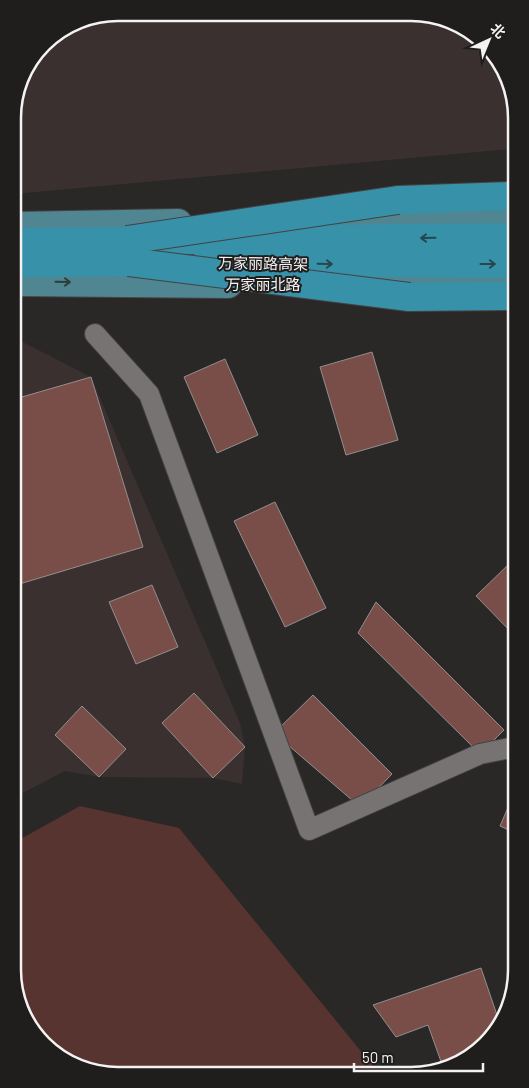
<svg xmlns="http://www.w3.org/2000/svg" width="529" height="1088" viewBox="0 0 529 1088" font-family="Barlow,'Noto Sans SC',sans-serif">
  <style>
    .built { fill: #3a302f }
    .green { fill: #57342f }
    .building { fill: #7a4e48; stroke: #928f8e }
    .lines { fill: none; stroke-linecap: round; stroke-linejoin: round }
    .street-casing { stroke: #444242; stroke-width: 22 }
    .primary-casing { stroke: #444242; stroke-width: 30 }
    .highway-casing { stroke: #444242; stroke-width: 30 }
    .street { stroke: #767372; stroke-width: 20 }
    .primary { stroke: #508592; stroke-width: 28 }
    .highway { stroke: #3791a8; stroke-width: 28 }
    .highway-bridge-casing { stroke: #444242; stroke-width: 30; stroke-linecap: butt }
    .highway-bridge { stroke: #3791a8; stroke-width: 28 }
    .oneway { stroke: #28464e }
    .oneway2 { stroke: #2e3d40 }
    .labels { text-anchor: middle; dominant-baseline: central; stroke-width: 4; stroke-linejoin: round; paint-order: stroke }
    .street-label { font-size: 15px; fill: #f4f2f2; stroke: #201e1d }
    .rim { fill: none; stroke: #f4f2f2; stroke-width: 2.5 }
  </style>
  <rect width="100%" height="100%" fill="#2a2727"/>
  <g class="built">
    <path d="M 119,13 L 431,14 L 480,39 L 511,85 L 511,149 L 14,194 L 13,105 L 24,71 L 48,39 L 78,20 Z"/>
    <path d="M 15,338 L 91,377 L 240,723 L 245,747 L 242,784 L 213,778 L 99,777 L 65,771 L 17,796 Z"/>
  </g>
  <path class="green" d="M 80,806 L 179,828 L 377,1071 L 104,1075 L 49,1049 L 18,1003 L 17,841 Z"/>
  <g class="building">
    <path d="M 372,352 L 398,440 L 346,455 L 320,367 Z"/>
    <path d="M 225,359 L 258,435 L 217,453 L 184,377 Z"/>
    <path d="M 91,377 L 143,547 L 16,585 L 15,399 Z"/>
    <path d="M 275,502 L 326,608 L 285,627 L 234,521 Z"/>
    <path d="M 510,563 L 514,568 L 514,635 L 476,596 Z"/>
    <path d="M 152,585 L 178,647 L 136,664 L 109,602 Z"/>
    <path d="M 376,602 L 504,730 L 480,754 L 358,633 Z"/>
    <path d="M 194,693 L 245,747 L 213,778 L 162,723 Z"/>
    <path d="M 313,695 L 392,774 L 360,807 L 274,733 Z"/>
    <path d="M 82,706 L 126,749 L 99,777 L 55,735 Z"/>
    <path d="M 513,796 L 515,797 L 515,833 L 500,826 Z"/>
    <path d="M 516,944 L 516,958 L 511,956 Z"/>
    <path d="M 481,968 L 499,1021 L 494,1034 L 444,1070 L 428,1025 L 396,1037 L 373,1005 Z"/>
  </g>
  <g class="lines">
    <defs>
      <path id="street" d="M 95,334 L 149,394 L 309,830 L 480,754 L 515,747"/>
      <g id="primary">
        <path d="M 311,222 L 512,219"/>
        <path d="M 14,226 L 178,223"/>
        <path d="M 14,282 L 228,284"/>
        <path d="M 371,283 L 512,282"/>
      </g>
      <g id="highway">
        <path d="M 398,200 L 512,196"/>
        <path d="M 14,242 L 512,237"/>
        <path d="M 206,262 L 512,264"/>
        <path d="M 14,263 L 153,262"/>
        <path d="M 409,297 L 512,296"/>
      </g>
    </defs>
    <use href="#street" class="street-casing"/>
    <use href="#primary" class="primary-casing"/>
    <use href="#highway" class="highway-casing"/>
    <use href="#street" class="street"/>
    <use href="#primary" class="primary"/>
    <use href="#highway" class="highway"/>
    <defs>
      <g id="highway-bridge">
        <path d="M 127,240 L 398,200"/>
        <path d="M 129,262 L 409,297"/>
      </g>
    </defs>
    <use href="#highway-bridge" class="highway-bridge-casing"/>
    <use href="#highway-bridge" class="highway-bridge"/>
  </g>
  <defs><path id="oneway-shaft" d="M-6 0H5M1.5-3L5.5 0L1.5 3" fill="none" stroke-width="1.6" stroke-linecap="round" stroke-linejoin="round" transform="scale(1.25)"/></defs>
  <g class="oneway">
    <use href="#oneway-shaft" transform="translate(428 238) rotate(179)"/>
    <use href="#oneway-shaft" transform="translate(325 264) rotate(1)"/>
    <use href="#oneway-shaft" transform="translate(488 264)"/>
  </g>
  <use class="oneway2" href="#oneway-shaft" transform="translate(63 282) rotate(1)"/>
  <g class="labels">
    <g class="street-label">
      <text transform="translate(263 263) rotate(1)">万家丽路高架</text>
      <text x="263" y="284">万家丽北路</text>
    </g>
  </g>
  <path d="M0 0H529V1088H0ZM118 21H411A97 97 0 0 1 508 118V970A97 97 0 0 1 411 1067H118A97 97 0 0 1 21 970V118A97 97 0 0 1 118 21Z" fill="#201e1d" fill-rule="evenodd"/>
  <path class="rim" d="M118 21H411A97 97 0 0 1 508 118V970A97 97 0 0 1 411 1067H118A97 97 0 0 1 21 970V118A97 97 0 0 1 118 21Z"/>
  <g transform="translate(489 40) rotate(44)" stroke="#201e1d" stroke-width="4" paint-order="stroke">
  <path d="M0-4L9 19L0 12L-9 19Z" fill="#f4f2f2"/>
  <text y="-8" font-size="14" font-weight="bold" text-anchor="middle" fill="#f4f2f2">北</text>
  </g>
  <path d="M354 1063v8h129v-8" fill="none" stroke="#f4f2f2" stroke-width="2.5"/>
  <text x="362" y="1063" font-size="15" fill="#f4f2f2" stroke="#201e1d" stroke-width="4" paint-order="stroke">50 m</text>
</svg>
